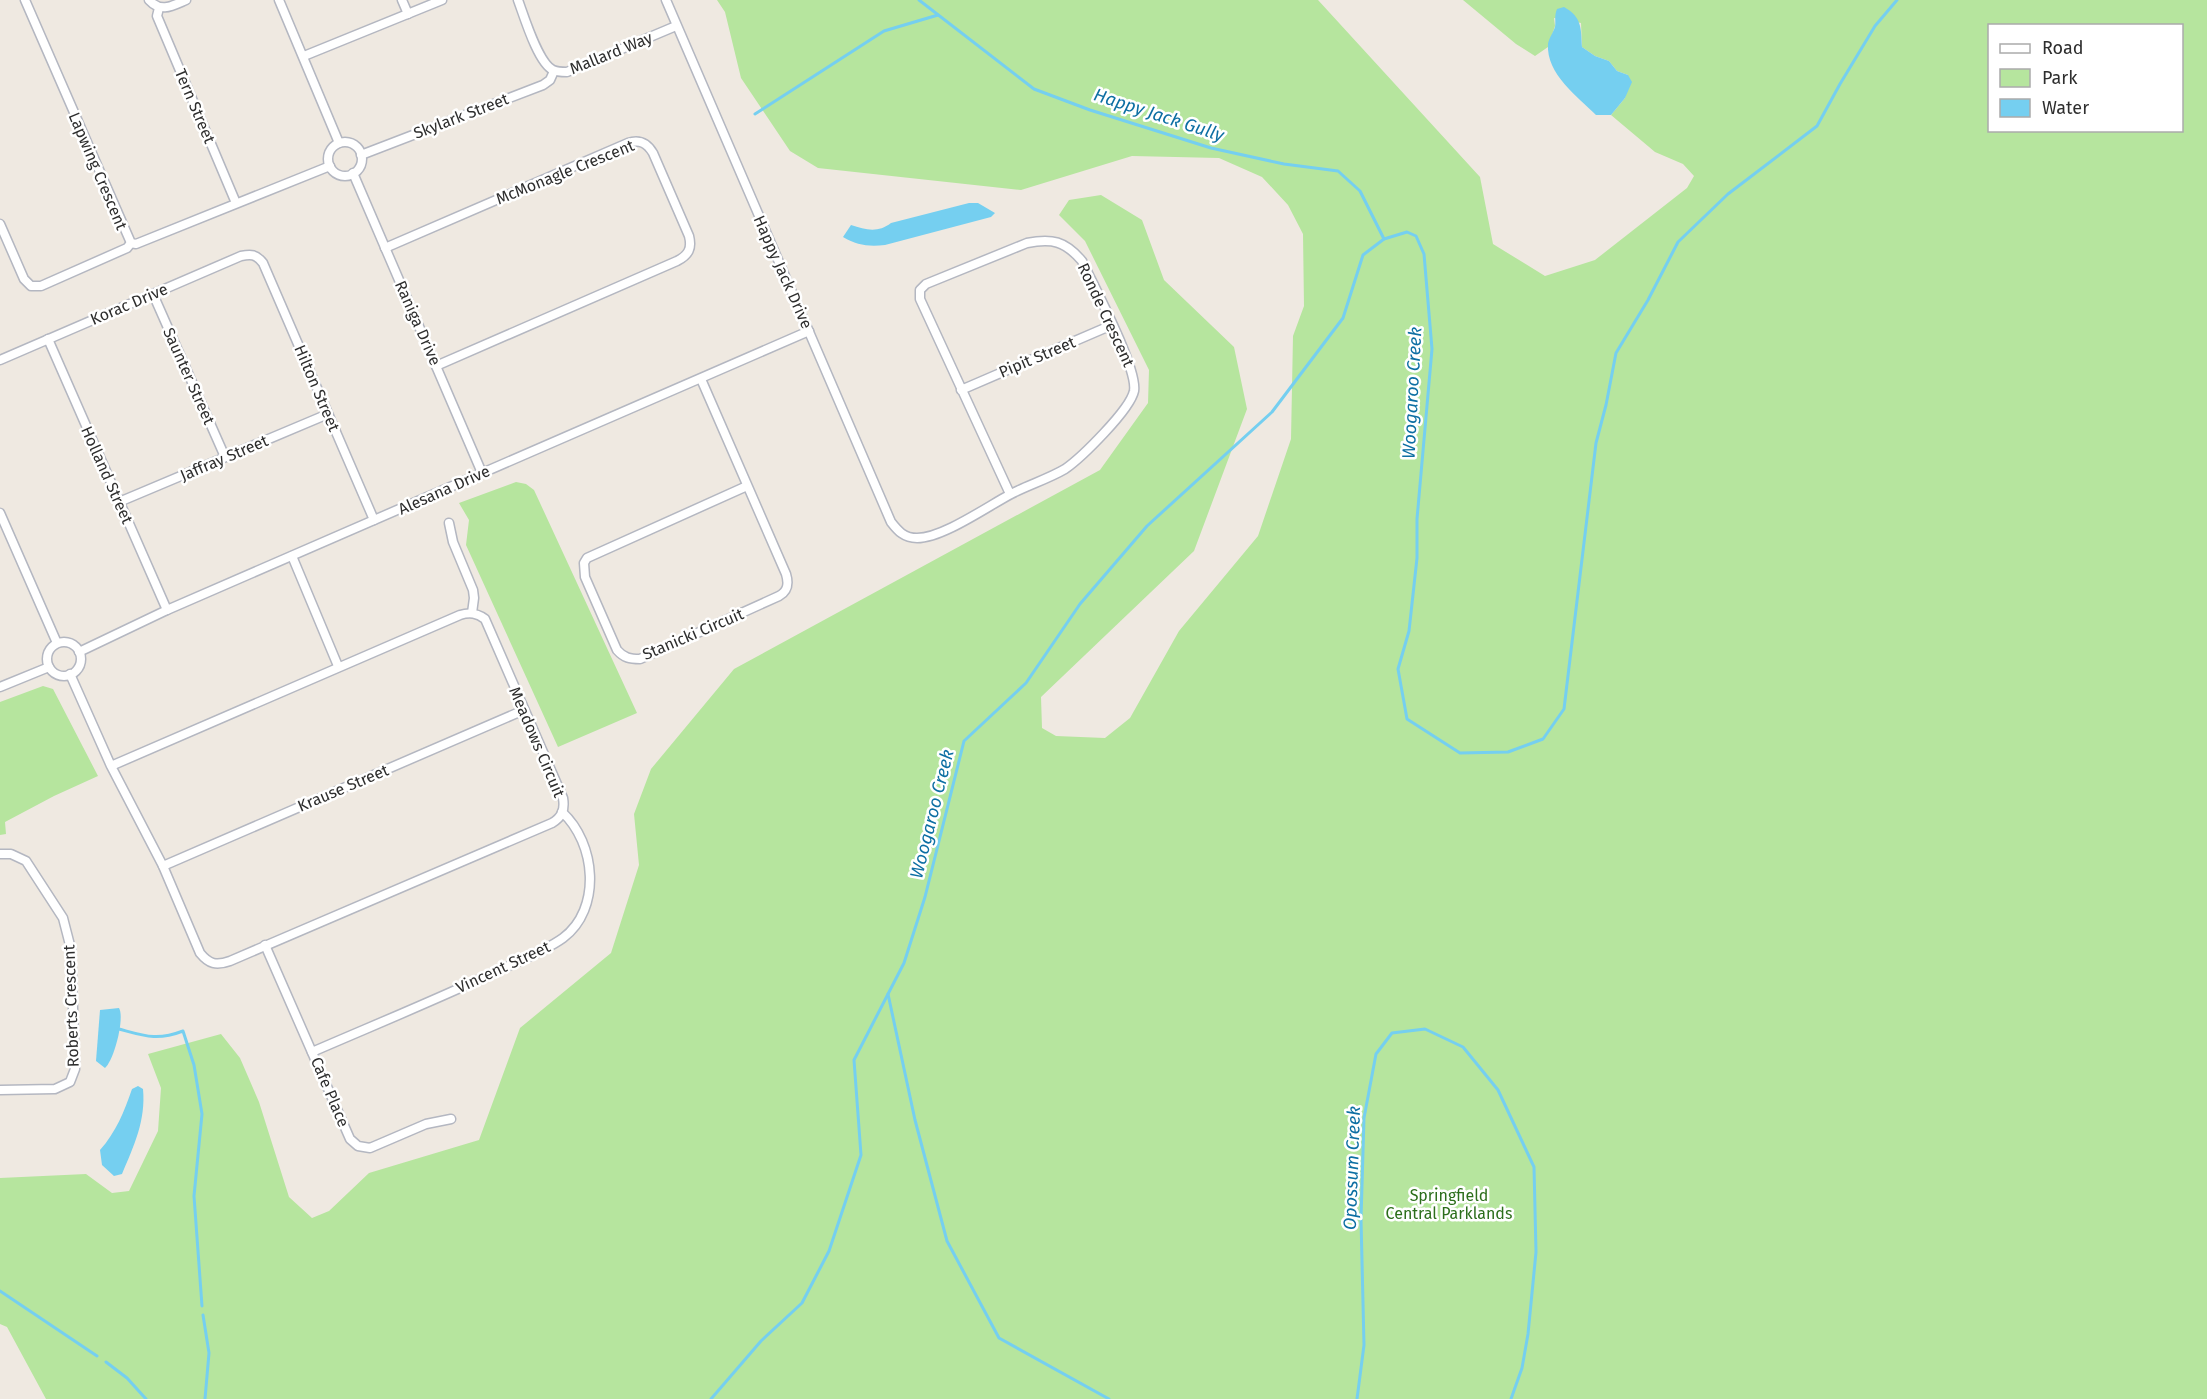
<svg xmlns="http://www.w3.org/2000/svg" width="2207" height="1399" viewBox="0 0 2207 1399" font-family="'Fira Sans',sans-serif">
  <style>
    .green { fill: #b6e59e; fill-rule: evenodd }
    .water { fill: #75cff0 }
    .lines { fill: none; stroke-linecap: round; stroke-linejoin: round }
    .stream { stroke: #75cff0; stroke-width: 3 }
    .minor-casing { stroke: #b4b7c1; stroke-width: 11 }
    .minor { stroke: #fff; stroke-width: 8 }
    .labels { text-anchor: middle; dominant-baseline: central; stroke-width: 5; stroke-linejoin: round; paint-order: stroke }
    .street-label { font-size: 16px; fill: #2e2e2e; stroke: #fff }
    .park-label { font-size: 16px; fill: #2c6e1b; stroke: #fff }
    .water-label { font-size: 18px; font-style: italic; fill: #0d6fa3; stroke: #fff }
  </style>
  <rect width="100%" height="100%" fill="#efe9e1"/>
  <g class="green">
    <path d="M 717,0 L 1318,0 L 1480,177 L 1493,244 L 1545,276 L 1595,260 L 1687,188 L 1694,176 L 1683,164 L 1655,152 L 1611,115 L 1625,98 L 1628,75 L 1617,71 L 1609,61 L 1595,56 L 1582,47 L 1581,23 L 1554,18 L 1555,26 L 1548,47 L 1535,56 L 1516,44 L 1463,0 L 2207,0 L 2207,1399 L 46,1399 L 7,1327 L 0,1324 L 0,1178 L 86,1174 L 112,1193 L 129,1191 L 158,1131 L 161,1088 L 148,1054 L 221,1034 L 240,1058 L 259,1102 L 289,1197 L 312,1218 L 329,1211 L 369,1173 L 479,1140 L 520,1028 L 611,953 L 639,865 L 634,814 L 651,769 L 734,669 L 1100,470 L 1148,403 L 1149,370 L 1085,241 L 1059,215 L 1069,200 L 1101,195 L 1142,220 L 1164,280 L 1234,347 L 1247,409 L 1194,551 L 1041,697 L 1042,728 L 1056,736 L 1105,738 L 1130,718 L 1179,631 L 1258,536 L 1291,439 L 1293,336 L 1304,306 L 1303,234 L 1288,205 L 1262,177 L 1219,158 L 1132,156 L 1021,190 L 818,168 L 790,151 L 741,78 L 725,12 ZM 1990,26 L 2182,26 L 2182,130 L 1990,130 Z"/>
    <path d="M 516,482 L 526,484 L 534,490 L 637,713 L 558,747 L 466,545 L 469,520 L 459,503 Z"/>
    <path d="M 43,686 L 53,689 L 98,776 L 54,796 L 5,822 L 6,834 L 0,835 L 0,702 Z"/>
  </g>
  <g class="water">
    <path d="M 1564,7 C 1582,17 1581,28 1582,47 L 1595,56 L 1609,61 L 1617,71 L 1628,75 L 1632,82 L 1625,98 L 1611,115 L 1596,115 C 1578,97 1546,74 1548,44 C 1549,38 1553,33 1555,27 C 1556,21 1554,16 1557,9 Z"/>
    <path d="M 969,203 L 978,203 L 995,213 L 991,217 L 885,245 C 868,247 857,245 843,237 L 851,225 C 866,230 878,233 891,223 Z"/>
    <path d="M 119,1008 C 125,1018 114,1060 105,1068 L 96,1061 L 100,1010 Z"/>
    <path d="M 138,1086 L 143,1089 C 146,1120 134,1146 122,1174 L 114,1176 L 102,1165 L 100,1150 C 116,1132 124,1112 132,1089 Z"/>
  </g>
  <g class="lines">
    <g class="stream">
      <path d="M 919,0 L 1034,89 L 1090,110 L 1211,148 L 1284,164 L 1338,171 L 1360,191 L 1384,239"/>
      <path d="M 755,114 L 884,31 L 938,15"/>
      <path d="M 888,994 L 915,1120 L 947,1241 L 999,1338 L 1109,1399"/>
      <path d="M 119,1029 C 145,1036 157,1041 183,1031 L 194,1065 L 202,1114 L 194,1196 L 202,1306"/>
      <path d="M 0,1291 L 97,1356"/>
      <path d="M 203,1315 L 209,1353 L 205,1399"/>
      <path d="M 106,1362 L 127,1378 L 146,1399"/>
      <path d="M 711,1399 L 761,1341 L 802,1303 L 829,1251 L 861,1155 L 854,1060 L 904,963 L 925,897 L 964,741 L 1026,683 L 1080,604 L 1147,526 L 1272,412 L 1343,318 L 1363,255 L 1384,239 L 1407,232 L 1416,236 L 1424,254 L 1432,349 L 1417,519 L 1417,558 L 1409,631 L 1398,669 L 1407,719 L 1460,753 L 1508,752 L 1543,739 L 1564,709 L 1596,443 L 1606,405 L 1616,353 L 1648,300 L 1678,242 L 1728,194 L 1817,126 L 1840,84 L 1875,26 L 1897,0"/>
      <path d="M 1357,1399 L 1364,1345 L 1361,1219 L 1364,1118 L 1376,1054 L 1392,1033 L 1425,1029 L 1463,1047 L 1498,1090 L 1534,1167 L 1536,1252 L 1528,1334 L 1522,1368 L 1511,1399"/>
    </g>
    <defs>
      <g id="minor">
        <path d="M 25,0 L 131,243 L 136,244 L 330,166"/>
        <path d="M 149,0 C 161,13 172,6 186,0"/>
        <path d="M 279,0 L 339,143"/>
        <path d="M 402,0 L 408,14"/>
        <path d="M 518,0 C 524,16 538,63 553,70 C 557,72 563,72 567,72 L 676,26"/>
        <path d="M 666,0 L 891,522 C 898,531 904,538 917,538 C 943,538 988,506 1011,494 C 1028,485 1048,479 1065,469 C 1081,458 1130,410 1134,391 C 1138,369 1094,286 1082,261 C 1065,241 1052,238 1027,243 L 926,284 L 920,290 L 920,299 L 1010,494"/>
        <path d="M 159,8 L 157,16 L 236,203"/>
        <path d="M 304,56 L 442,0"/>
        <circle cx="345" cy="159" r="17"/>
        <path d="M 361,155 L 543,85 L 550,80 L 554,71"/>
        <path d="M 353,173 L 482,473"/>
        <path d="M 0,224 L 24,279 L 31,286 L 41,286 L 127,248 L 131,243"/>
        <path d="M 385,248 L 628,143 C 640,139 647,143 653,153 L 689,236 C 692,248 689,255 677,261 L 436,366"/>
        <path d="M 153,294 L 225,457"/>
        <path d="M 48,339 L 167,610"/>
        <path d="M 0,360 L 241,256 C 251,254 256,254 263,263 L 374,520"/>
        <path d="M 701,379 L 786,574 C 789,584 788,591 779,596 L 640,659 C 630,659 624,658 617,650 L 585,577 L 584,563 L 587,558 L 747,486"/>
        <path d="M 961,390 L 1112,325"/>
        <path d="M 119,502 L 328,414"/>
        <path d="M 0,513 L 57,643"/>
        <path d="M 449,523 L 453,542 L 473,590 L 474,598 L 472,613"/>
        <path d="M 292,556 L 338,666"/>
        <circle cx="64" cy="659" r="17"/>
        <path d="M 79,652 L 167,610 L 809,331"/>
        <path d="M 70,674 L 111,766 L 163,866 L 200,953 C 209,964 216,966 230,961 L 552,823 C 562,817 565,810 563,798 L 485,619 C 477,613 470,612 460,615 L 111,766"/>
        <path d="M 0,687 L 49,667"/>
        <path d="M 0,854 L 11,854 L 26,861 L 63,918 L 71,949 L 75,1069 L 70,1082 L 55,1089 L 0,1090"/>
        <path d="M 163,866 L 524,710"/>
        <path d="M 265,945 L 350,1139 L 358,1146 L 370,1148 L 426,1124 L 451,1119"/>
        <path d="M 312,1052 C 372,1026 433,1001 493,973 C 516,962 542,953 563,938 C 602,909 596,843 562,812"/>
      </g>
    </defs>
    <use href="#minor" class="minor-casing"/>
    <use href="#minor" class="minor"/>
  </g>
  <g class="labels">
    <g class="street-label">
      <text transform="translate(611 53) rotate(-22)">Mallard Way</text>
      <text transform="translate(195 106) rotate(67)">Tern Street</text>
      <text transform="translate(461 116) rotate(-21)">Skylark Street</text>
      <text transform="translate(98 171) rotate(67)">Lapwing Crescent</text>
      <text transform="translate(565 172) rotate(-22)">McMonagle Crescent</text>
      <text transform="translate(783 272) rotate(66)">Happy Jack Drive</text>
      <text transform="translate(129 304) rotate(-23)">Korac Drive</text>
      <text transform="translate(1106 315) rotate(65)">Ronde Crescent</text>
      <text transform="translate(418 323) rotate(66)">Raniga Drive</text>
      <text transform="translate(1037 357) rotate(-23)">Pipit Street</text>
      <text transform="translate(189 376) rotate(66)">Saunter Street</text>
      <text transform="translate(317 388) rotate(67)">Hilton Street</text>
      <text transform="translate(224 458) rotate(-23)">Jaffray Street</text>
      <text transform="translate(107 475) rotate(66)">Holland Street</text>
      <text transform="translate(444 490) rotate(-24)">Alesana Drive</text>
      <text transform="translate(693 634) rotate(-23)">Stanicki Circuit</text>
      <text transform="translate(537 742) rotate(67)">Meadows Circuit</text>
      <text transform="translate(343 788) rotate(-23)">Krause Street</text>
      <text transform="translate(503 967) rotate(-25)">Vincent Street</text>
      <text transform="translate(71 1006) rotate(-92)">Roberts Crescent</text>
      <text transform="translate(330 1092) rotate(67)">Cafe Place</text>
    </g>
    <g class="park-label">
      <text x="1449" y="1195">Springfield<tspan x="1449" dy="18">Central Parklands</tspan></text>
    </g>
    <g class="water-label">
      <text transform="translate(1159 115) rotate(18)">Happy Jack Gully</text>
      <text transform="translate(1412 393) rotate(-87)">Woogaroo Creek</text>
      <text transform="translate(932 814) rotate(-76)">Woogaroo Creek</text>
      <text transform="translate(1352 1168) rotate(-88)">Opossum Creek</text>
    </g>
  </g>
  <rect x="1988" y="24" width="195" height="108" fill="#ffffff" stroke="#ababab" stroke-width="1.5"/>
  <rect x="2000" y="44" width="30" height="9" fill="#ffffff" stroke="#ababab" stroke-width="1.5"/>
  <text x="2042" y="54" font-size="18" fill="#2e2e2e">Road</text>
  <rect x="2000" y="69" width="30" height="18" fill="#b6e59e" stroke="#ababab" stroke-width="1.5"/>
  <text x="2042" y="84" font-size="18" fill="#2e2e2e">Park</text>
  <rect x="2000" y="99" width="30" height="18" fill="#75cff0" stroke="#ababab" stroke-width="1.5"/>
  <text x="2042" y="114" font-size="18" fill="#2e2e2e">Water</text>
</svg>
